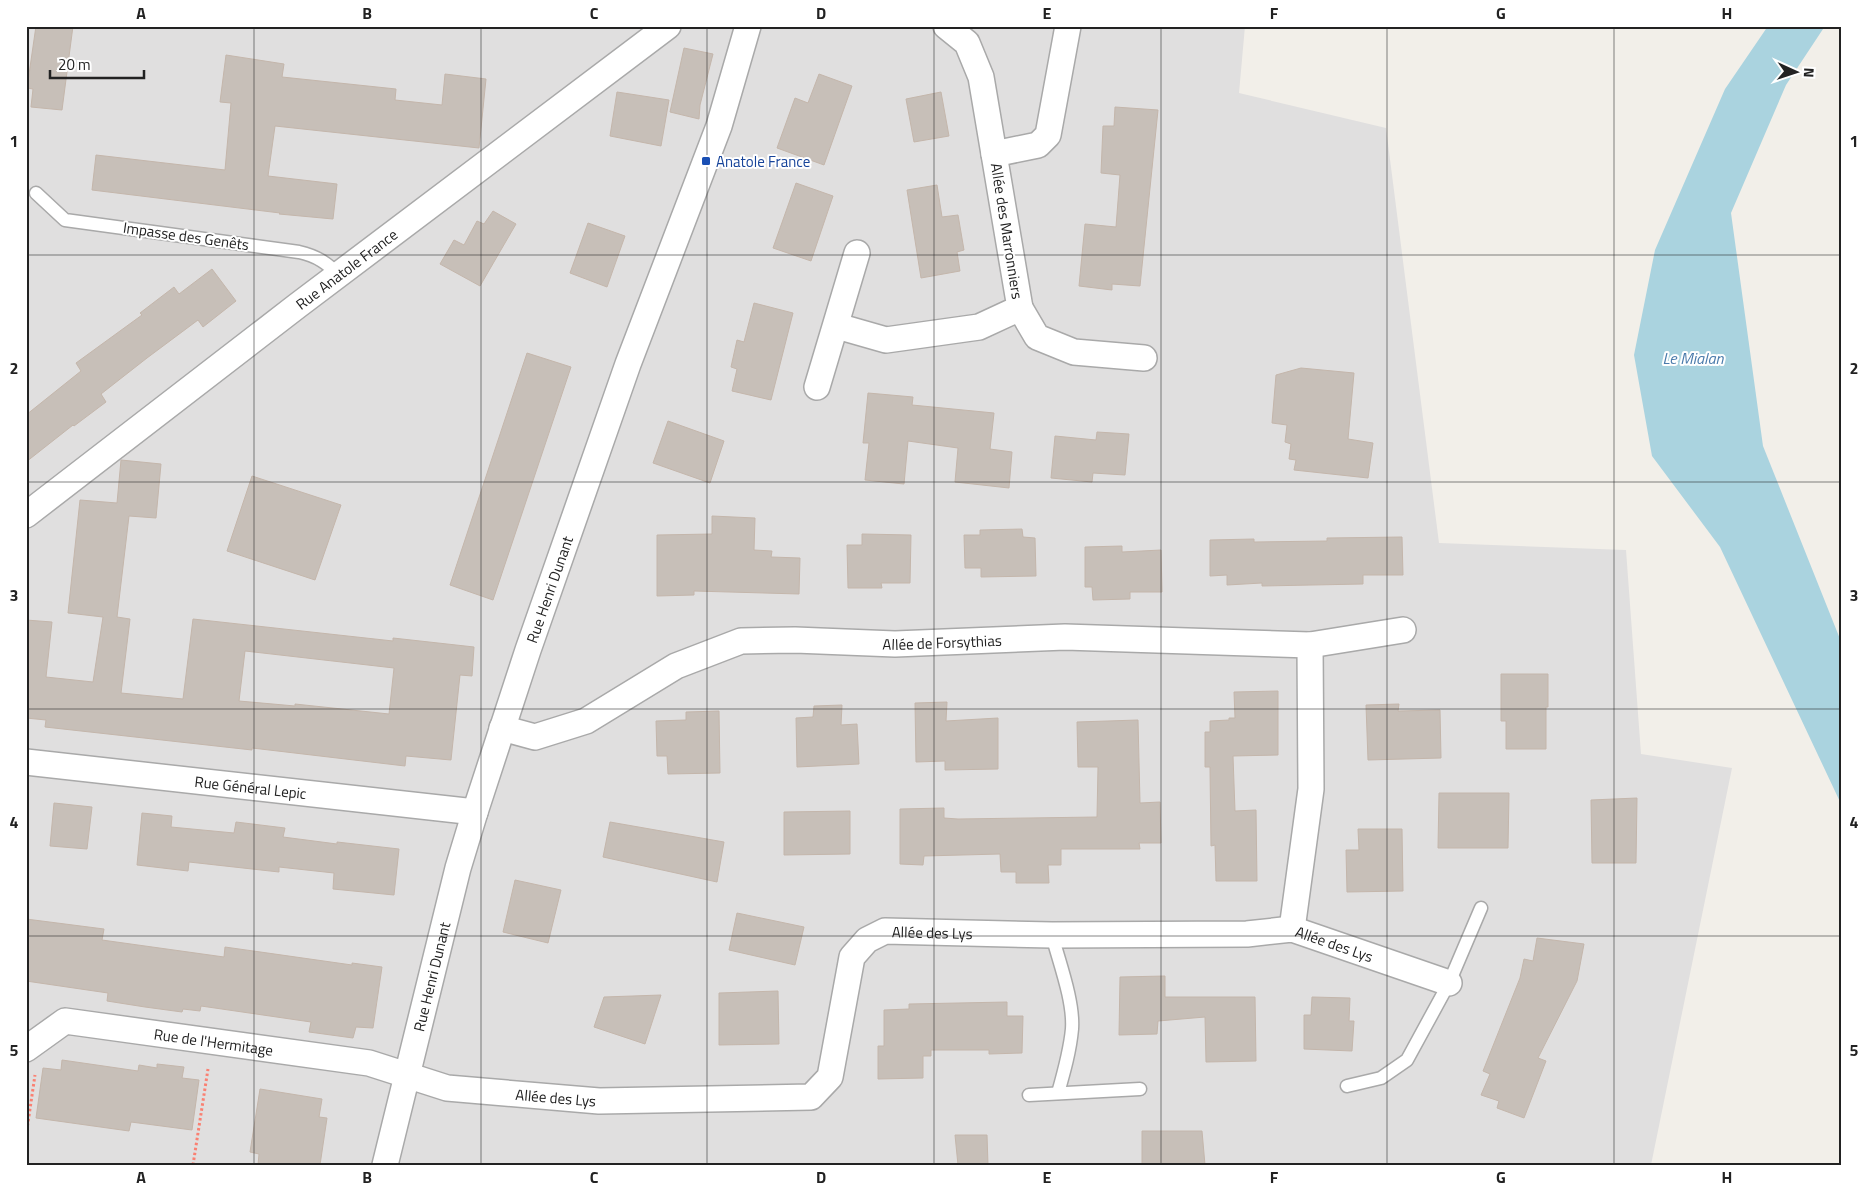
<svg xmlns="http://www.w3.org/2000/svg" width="1868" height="1191" viewBox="0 0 1868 1191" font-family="'Titillium Web',sans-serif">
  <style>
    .residential { fill: #e0dfdf }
    .water { fill: #aad3df }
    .building { fill: #c7bfb8; stroke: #c4b6ab; fill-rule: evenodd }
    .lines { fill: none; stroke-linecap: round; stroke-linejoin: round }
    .service-casing { stroke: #a9a9a9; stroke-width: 15 }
    .minor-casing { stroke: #a9a9a9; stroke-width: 28 }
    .path { stroke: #fa8072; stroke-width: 3; stroke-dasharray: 2.5 2.5; stroke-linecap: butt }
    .service { stroke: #fff; stroke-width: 12 }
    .minor { stroke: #fff; stroke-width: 25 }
    .grid { fill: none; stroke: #222; stroke-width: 1; stroke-opacity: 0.55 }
    .transit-dot { fill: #1a4fb4; stroke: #fff; stroke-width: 2 }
    .labels { text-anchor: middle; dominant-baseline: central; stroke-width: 4; stroke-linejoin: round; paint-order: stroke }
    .transit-label { font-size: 15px; fill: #164399; stroke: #fff; text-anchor: start }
    .street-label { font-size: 15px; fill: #222; stroke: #fff }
    .water-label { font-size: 16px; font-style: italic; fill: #4a7aab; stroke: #fff }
    .neatline { fill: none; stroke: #222; stroke-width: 2 }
    .grid-label { font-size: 16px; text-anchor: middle; font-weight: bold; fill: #222 }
  </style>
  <rect width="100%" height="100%" fill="#f2efe9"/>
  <path class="residential" d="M 26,26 L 1245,26 L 1239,93 L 1386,128 L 1439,543 L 1626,550 L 1641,754 L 1732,768 L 1651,1165 L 26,1165 Z"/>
  <path class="water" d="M 1768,26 L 1825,26 L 1786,85 L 1731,213 L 1763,446 L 1842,644 L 1842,806 L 1720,547 L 1652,456 L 1634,355 L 1655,250 L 1725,89 Z"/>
  <g class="building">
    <path d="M 36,26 L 73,26 L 62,110 L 31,107 L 33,89 L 27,88 Z"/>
    <path d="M 684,48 L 713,54 L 700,105 L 699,119 L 670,112 Z"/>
    <path d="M 226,55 L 284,64 L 282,77 L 396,89 L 395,100 L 442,105 L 445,74 L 486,79 L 479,148 L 275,126 L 268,176 L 337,184 L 333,219 L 279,214 L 280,213 L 92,190 L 96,155 L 225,170 L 231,103 L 220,102 Z"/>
    <path d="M 819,74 L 852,86 L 824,165 L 777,148 L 795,98 L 808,103 Z"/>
    <path d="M 617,92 L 669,100 L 661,146 L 610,136 Z"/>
    <path d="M 941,92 L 949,136 L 914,142 L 906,99 Z"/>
    <path d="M 1115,107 L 1158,110 L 1140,286 L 1112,284 L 1112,290 L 1079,286 L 1085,224 L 1116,227 L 1120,175 L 1101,173 L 1103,126 L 1114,126 Z"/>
    <path d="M 796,183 L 833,196 L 811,261 L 773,248 Z"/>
    <path d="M 937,185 L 942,217 L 958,215 L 964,250 L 957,252 L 960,271 L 921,278 L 907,190 Z"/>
    <path d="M 493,211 L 516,224 L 480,286 L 440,264 L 454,240 L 464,245 L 477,221 L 484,224 Z"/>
    <path d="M 588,223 L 625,236 L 607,287 L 570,273 Z"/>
    <path d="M 212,269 L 236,301 L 203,327 L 198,320 L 147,358 L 101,394 L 106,402 L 74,426 L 73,425 L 26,462 L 26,415 L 81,371 L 76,363 L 142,315 L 140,313 L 174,287 L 179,294 Z"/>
    <path d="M 754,303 L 793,313 L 771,400 L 732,391 L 737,369 L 731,367 L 737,340 L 744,342 Z"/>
    <path d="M 527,353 L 571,367 L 493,600 L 450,585 Z"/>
    <path d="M 1301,368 L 1354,373 L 1348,439 L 1373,443 L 1368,478 L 1294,470 L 1296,460 L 1289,459 L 1291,444 L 1285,442 L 1287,425 L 1272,423 L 1276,375 Z"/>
    <path d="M 868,393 L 913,397 L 912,405 L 994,413 L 990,449 L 1012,452 L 1009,488 L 955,482 L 958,448 L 908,441 L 904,484 L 865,480 L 869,443 L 863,443 Z"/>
    <path d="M 668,421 L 724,441 L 710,483 L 653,463 Z"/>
    <path d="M 1097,432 L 1129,434 L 1125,475 L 1093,473 L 1092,482 L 1051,478 L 1055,436 L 1096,440 Z"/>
    <path d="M 121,460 L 161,464 L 156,518 L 129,516 L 117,617 L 130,619 L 121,693 L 183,699 L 193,619 L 393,641 L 393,638 L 474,647 L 472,676 L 460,675 L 451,760 L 406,756 L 405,766 L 252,748 L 252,750 L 45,727 L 46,720 L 26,718 L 26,620 L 52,622 L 46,677 L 93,682 L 103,617 L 68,613 L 80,500 L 117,503 ZM 245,651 L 394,668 L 389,714 L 295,704 L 295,706 L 239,701 Z"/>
    <path d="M 252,476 L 341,505 L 315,580 L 227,551 Z"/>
    <path d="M 712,516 L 755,518 L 754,550 L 772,551 L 771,557 L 800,558 L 799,594 L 694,591 L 694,595 L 657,596 L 657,535 L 712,534 Z"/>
    <path d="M 1022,529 L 1023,537 L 1035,538 L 1036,576 L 981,577 L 981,568 L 965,568 L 964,535 L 980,535 L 980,530 Z"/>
    <path d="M 862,534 L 911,535 L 910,583 L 881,583 L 882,588 L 848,588 L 847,545 L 862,545 Z"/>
    <path d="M 1402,537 L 1403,575 L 1363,575 L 1363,584 L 1262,586 L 1262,583 L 1227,585 L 1227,575 L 1210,576 L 1210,540 L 1254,539 L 1254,542 L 1327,541 L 1327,538 Z"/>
    <path d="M 1122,546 L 1122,552 L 1161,550 L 1162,592 L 1130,592 L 1130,599 L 1093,600 L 1092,587 L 1085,587 L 1085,547 Z"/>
    <path d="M 1501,674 L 1548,674 L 1548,707 L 1546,707 L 1546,749 L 1506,749 L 1506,721 L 1501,721 Z"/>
    <path d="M 1278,691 L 1278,755 L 1233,756 L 1235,811 L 1256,810 L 1257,881 L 1216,881 L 1215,845 L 1211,846 L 1210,767 L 1205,767 L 1205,732 L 1210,732 L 1210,721 L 1229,720 L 1229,718 L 1235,718 L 1234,692 Z"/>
    <path d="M 947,702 L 946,721 L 998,718 L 998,769 L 945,770 L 945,761 L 916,762 L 915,703 Z"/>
    <path d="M 1399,704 L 1398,711 L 1440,710 L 1441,758 L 1368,760 L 1366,705 Z"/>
    <path d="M 842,705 L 841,725 L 857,724 L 859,764 L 797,767 L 796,718 L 813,717 L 814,706 Z"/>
    <path d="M 719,711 L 720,773 L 668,774 L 667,756 L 657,756 L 656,721 L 686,720 L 686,712 Z"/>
    <path d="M 1138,720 L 1140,803 L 1160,802 L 1161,843 L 1139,843 L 1140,849 L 1061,849 L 1061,865 L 1048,865 L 1049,883 L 1016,883 L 1016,872 L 1001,872 L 1000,854 L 924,856 L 923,865 L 900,864 L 900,809 L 944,808 L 944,818 L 958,819 L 1097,817 L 1098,767 L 1078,767 L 1077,722 Z"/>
    <path d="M 1439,793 L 1509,793 L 1508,848 L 1438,848 Z"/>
    <path d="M 1637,798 L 1636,863 L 1592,863 L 1591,800 Z"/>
    <path d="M 54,803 L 92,807 L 87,849 L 50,846 Z"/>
    <path d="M 850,811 L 850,854 L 784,855 L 784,812 Z"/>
    <path d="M 142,813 L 172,816 L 171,827 L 234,833 L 236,822 L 285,828 L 283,837 L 337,844 L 337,842 L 399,849 L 394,895 L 333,889 L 334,873 L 279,867 L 279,872 L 189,862 L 188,871 L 137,865 Z"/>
    <path d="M 610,822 L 724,842 L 717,882 L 603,857 Z"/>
    <path d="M 1358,829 L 1402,829 L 1403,891 L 1347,892 L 1346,850 L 1359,850 Z"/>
    <path d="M 515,880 L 561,890 L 548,943 L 503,932 Z"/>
    <path d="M 737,913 L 804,927 L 795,965 L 729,950 Z"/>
    <path d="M 26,919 L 104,929 L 102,940 L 224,957 L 225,947 L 352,965 L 352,963 L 382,967 L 373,1028 L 356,1027 L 353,1038 L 309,1032 L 311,1022 L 201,1006 L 200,1011 L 183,1009 L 182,1012 L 145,1007 L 107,1001 L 108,993 L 26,981 Z"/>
    <path d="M 1537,938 L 1584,944 L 1577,981 L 1538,1058 L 1546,1061 L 1524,1118 L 1497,1108 L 1499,1101 L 1481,1095 L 1490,1074 L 1483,1071 L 1520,978 L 1524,959 L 1533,961 Z"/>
    <path d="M 1165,976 L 1165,997 L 1255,997 L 1256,1061 L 1206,1062 L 1205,1017 L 1158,1021 L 1157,1034 L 1119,1035 L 1120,977 Z"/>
    <path d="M 778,991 L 779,1044 L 719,1045 L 719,993 Z"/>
    <path d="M 661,995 L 645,1044 L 594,1027 L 604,997 Z"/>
    <path d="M 1312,997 L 1350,998 L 1349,1021 L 1354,1021 L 1352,1051 L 1304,1049 L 1304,1015 L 1311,1015 Z"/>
    <path d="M 1007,1002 L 1007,1016 L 1023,1016 L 1022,1053 L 989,1054 L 989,1050 L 931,1050 L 931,1056 L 923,1056 L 923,1078 L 878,1079 L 878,1046 L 884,1046 L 884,1010 L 909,1009 L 909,1004 Z"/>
    <path d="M 62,1060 L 138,1071 L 139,1065 L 157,1068 L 157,1064 L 184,1067 L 182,1078 L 199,1080 L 192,1130 L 131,1122 L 129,1131 L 36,1118 L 43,1068 L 61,1070 Z"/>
    <path d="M 260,1089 L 322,1099 L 319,1117 L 327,1118 L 320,1165 L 258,1165 L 259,1154 L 250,1152 Z"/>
    <path d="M 1142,1131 L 1202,1131 L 1205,1165 L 1142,1165 Z"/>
    <path d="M 955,1135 L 987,1135 L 988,1165 L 958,1165 Z"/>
  </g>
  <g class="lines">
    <defs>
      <g id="service">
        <path d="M 36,193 L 65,220 L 299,252 C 317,256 327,263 340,276"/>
        <path d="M 1052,935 C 1059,962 1074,1001 1072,1029 C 1070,1051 1064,1072 1058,1093"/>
        <path d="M 1347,1086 L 1381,1078 L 1407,1060 L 1449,983 L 1481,908"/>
        <path d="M 1029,1095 L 1140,1089"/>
      </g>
      <g id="minor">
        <path d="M 994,154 L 1038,145 L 1048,135 L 1068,26"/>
        <path d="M 1020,308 L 1037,337 L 1074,352 L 1144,358"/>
        <path d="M 837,326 L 886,340 L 979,327 L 1020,308 L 981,77 L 967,43 L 946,26"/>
        <path d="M 817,387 L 857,253"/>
        <path id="s1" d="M 26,515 L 297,306 L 668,26"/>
        <path id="s2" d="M 502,728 L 535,737 L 586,721 L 676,666 L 741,641 L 795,640 L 895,644 L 1065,637 L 1310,645 L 1403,630"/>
        <path id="s3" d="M 26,762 L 475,812"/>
        <path d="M 1292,929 L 1311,789 L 1310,645"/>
        <path id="s4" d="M 26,1049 L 65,1021 L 369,1063 L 447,1088 L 599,1101 L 811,1097 L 830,1077 L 852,957 L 867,940 L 885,931 L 1052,935 L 1247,934 L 1292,929 L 1449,983"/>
        <path id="s5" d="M 385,1165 L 458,868 L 475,812 L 528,650 L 628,364 L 719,126 L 748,26"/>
      </g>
    </defs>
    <use href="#service" class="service-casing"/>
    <use href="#minor" class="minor-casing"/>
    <g class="path">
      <path d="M 26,1136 L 35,1075"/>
      <path d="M 193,1165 L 208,1069"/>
    </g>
    <use href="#service" class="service"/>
    <use href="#minor" class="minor"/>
  </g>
  <path class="grid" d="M 254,26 L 254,1165M 481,26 L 481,1165M 707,26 L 707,1165M 934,26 L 934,1165M 1161,26 L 1161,1165M 1387,26 L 1387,1165M 1614,26 L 1614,1165M 26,255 L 1842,255M 26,482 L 1842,482M 26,709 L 1842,709M 26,936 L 1842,936"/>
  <rect class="transit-dot" x="701" y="156" width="10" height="10" rx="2.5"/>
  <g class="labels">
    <g class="transit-label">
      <text x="716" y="161">Anatole France</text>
    </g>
    <g class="street-label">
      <text transform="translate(1007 231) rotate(81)">Allée des Marronniers</text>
      <text transform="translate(186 236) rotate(8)">Impasse des Genêts</text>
      <text stroke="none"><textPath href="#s1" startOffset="404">Rue Anatole France</textPath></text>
      <text stroke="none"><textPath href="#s5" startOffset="599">Rue Henri Dunant</textPath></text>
      <text stroke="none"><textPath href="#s2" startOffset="464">Allée de Forsythias</textPath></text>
      <text stroke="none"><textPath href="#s3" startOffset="226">Rue Général Lepic</textPath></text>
      <text stroke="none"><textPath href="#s4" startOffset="1041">Allée des Lys</textPath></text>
      <text stroke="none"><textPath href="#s4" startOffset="1446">Allée des Lys</textPath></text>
      <text stroke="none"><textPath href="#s5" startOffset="194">Rue Henri Dunant</textPath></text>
      <text stroke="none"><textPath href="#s4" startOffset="198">Rue de l'Hermitage</textPath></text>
      <text stroke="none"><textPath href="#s4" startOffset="546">Allée des Lys</textPath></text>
    </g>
    <g class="water-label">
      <text x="1693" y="358">Le Mialan</text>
    </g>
  </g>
  <rect width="1868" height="1191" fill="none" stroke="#ffffff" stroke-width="55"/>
  <g transform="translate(1796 72) rotate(93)" stroke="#ffffff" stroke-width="4" paint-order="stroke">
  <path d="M0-4L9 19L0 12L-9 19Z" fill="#222222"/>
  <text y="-8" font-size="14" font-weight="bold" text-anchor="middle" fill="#222222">N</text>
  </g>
  <path d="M50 70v8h94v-8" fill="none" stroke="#222222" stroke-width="2.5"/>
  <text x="58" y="70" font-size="15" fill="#222222" stroke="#ffffff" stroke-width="4" paint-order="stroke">20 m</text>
  <rect x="28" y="28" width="1812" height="1136" class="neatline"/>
  <g class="grid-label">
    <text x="141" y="19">A</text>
    <text x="367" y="19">B</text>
    <text x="594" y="19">C</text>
    <text x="821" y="19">D</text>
    <text x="1047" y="19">E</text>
    <text x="1274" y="19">F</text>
    <text x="1501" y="19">G</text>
    <text x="1727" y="19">H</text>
    <text x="14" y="147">1</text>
    <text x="1854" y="147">1</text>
    <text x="14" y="374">2</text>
    <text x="1854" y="374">2</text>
    <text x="14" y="601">3</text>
    <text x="1854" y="601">3</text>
    <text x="14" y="828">4</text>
    <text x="1854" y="828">4</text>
    <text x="14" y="1056">5</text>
    <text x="1854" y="1056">5</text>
    <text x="141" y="1183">A</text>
    <text x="367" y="1183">B</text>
    <text x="594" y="1183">C</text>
    <text x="821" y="1183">D</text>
    <text x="1047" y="1183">E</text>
    <text x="1274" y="1183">F</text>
    <text x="1501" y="1183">G</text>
    <text x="1727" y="1183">H</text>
  </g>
</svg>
